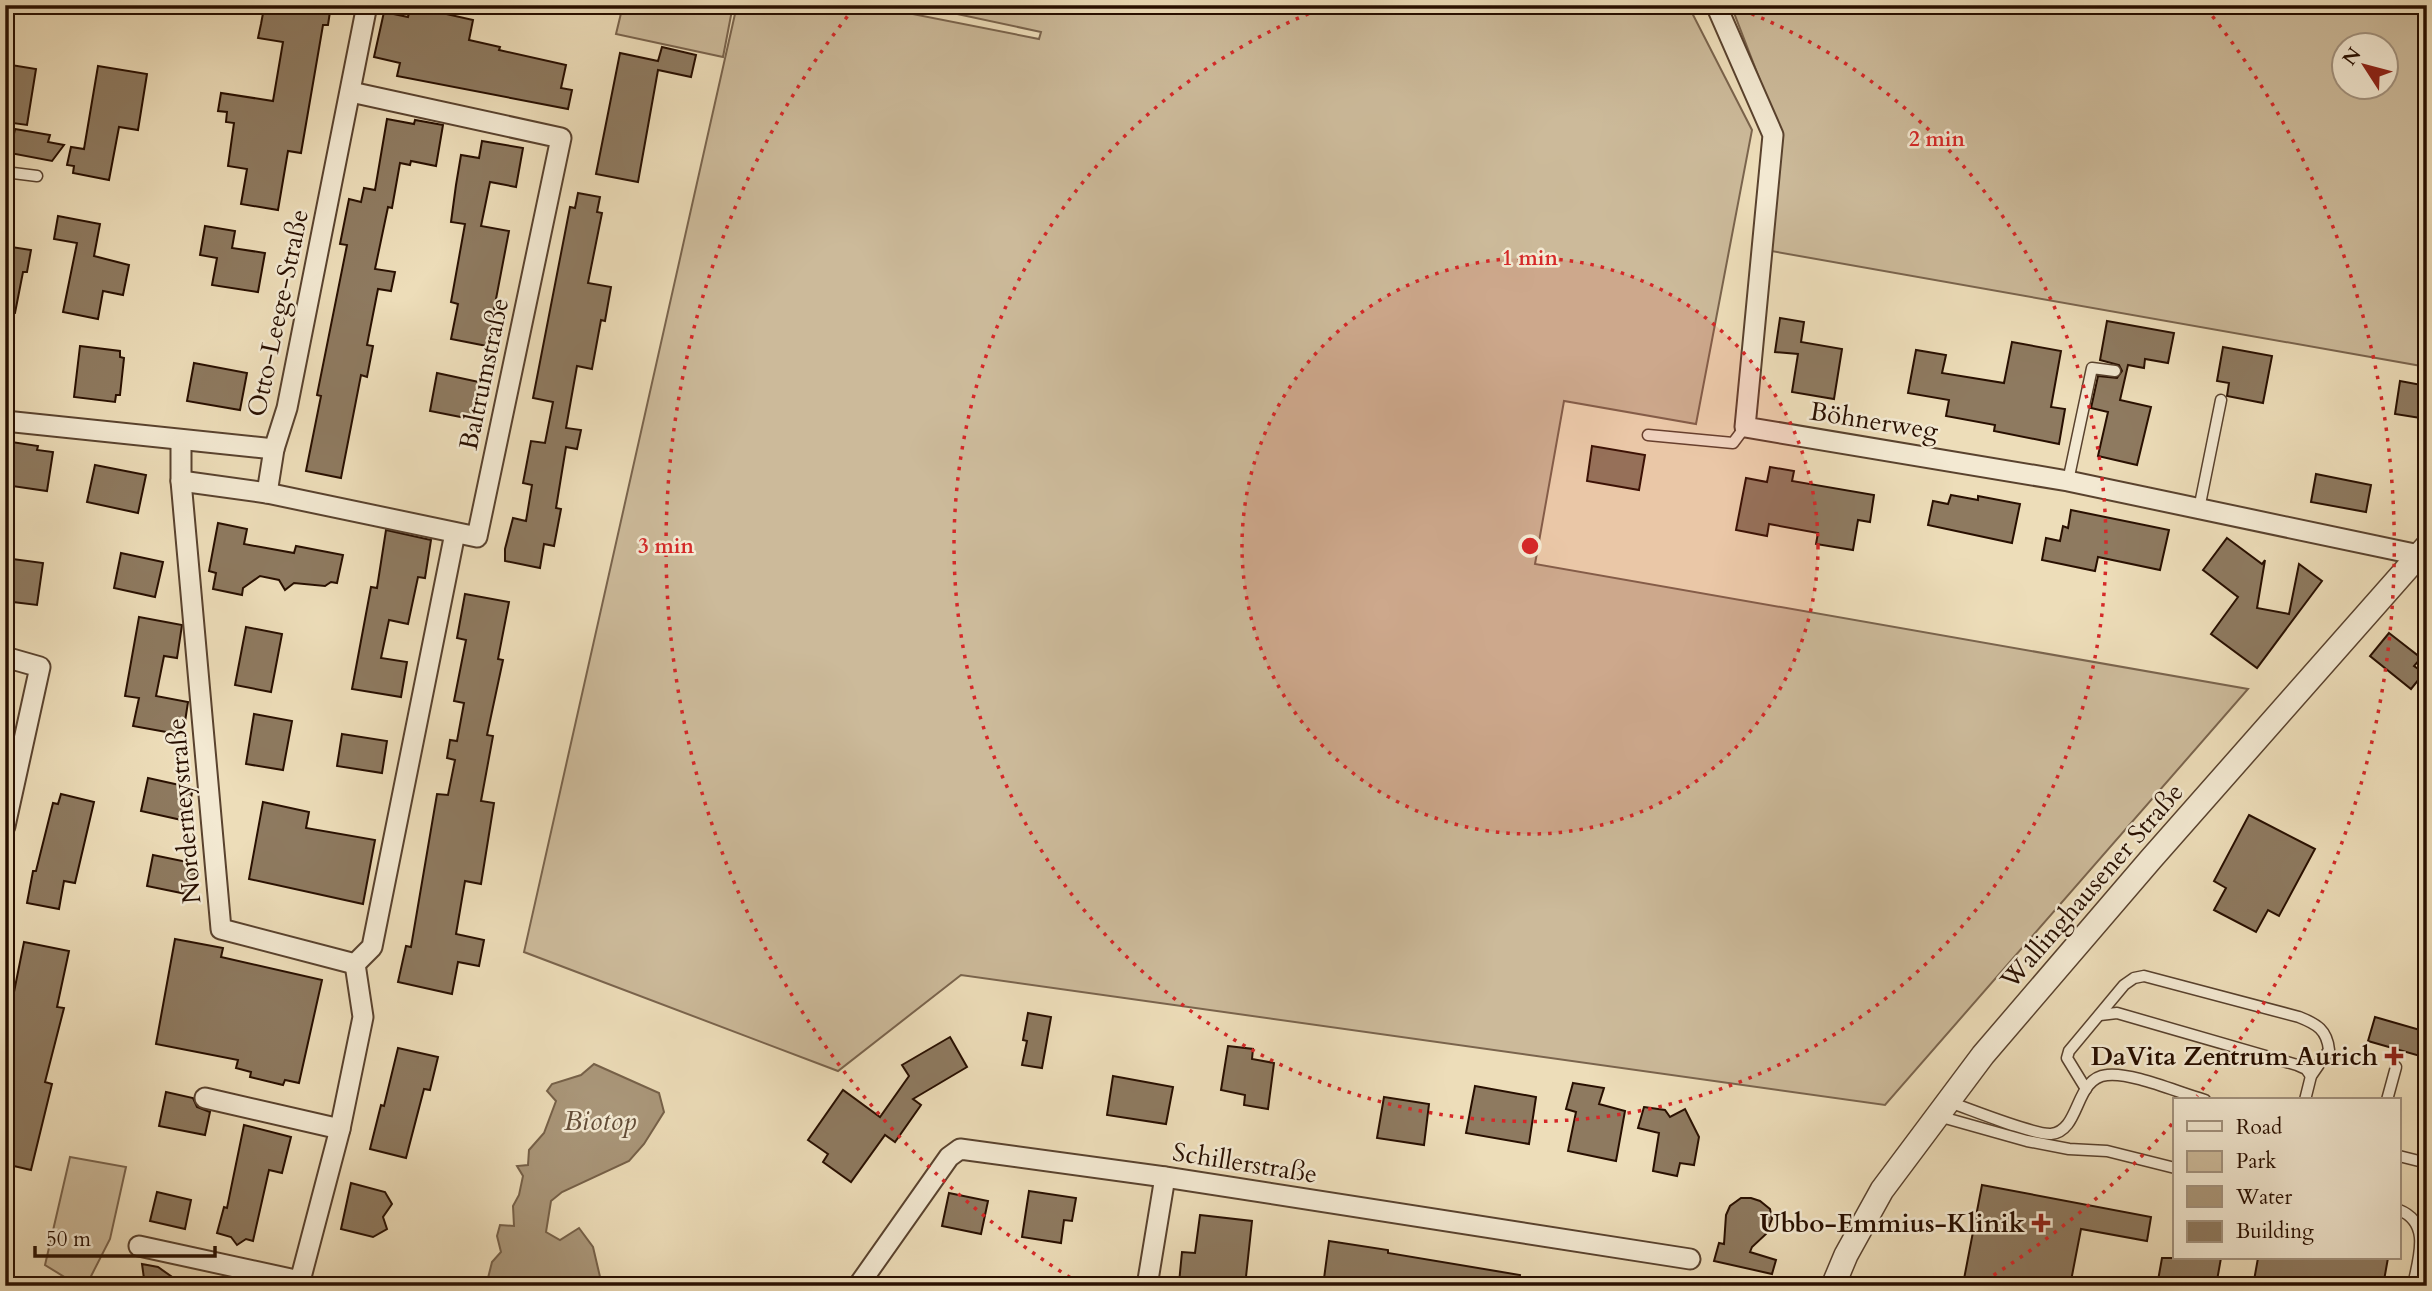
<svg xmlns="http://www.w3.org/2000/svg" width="2432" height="1291" viewBox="0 0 2432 1291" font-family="Cardo,serif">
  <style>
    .green { fill: #ccba9a; stroke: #7a644d; stroke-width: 2; fill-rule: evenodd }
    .water { fill: #aa977a; stroke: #766149; stroke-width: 2 }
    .building { fill: #8e7a60; stroke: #280f00; stroke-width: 2 }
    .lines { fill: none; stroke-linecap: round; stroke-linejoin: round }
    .service-casing { stroke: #59422e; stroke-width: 13 }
    .minor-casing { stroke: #59422e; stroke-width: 23 }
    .tertiary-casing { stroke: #59422e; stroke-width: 26 }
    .service { stroke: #f3e9d2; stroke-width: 10 }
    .minor { stroke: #f3e9d2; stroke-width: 19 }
    .tertiary { stroke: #f3e9d2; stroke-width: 23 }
    .ring { fill: none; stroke: #d62828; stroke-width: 3.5; stroke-dasharray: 3.5 7 }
    .poi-dot { fill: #8f2418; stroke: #f3e9d2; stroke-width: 2.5 }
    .labels { text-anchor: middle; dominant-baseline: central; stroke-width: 5; stroke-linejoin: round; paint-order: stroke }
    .street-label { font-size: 26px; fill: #280f00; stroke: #f3e9d2 }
    .poi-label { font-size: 26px; font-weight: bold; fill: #280f00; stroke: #f3e9d2; text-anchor: end }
    .water-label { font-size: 28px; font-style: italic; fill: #624c37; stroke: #f3e9d2 }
    .centre { fill: #d62828; stroke: #f3e9d2; stroke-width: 3.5 }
    .ring-label { font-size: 21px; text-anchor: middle; font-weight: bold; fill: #d62828; stroke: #f3e9d2; stroke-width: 5; stroke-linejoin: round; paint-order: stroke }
  </style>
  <rect width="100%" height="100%" fill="#edddb9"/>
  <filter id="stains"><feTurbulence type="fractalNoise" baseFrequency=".00286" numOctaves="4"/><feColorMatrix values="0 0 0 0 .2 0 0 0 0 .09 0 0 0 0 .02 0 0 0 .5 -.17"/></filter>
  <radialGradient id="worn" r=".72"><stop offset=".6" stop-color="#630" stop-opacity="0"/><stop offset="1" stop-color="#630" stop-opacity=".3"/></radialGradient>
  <g class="green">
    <path d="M 623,5 L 733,5 L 723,57 L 616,34 Z"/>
    <path d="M 737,5 L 867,5 L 1039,39 L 1041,32 L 915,5 L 1047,5 L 1046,13 L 1049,5 L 1688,5 L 1752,130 L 1696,424 L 1564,401 L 1535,564 L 2248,689 L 1885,1105 L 961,975 L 838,1071 L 524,952 Z"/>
    <path d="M 1731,5 L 2427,5 L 2427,367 L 1771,251 L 1781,135 ZM 2344,46 L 2386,46 L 2386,88 L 2344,88 Z"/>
    <path d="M 70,1157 L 126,1167 L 110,1239 L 86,1286 L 79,1286 L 45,1265 Z"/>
  </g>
  <path class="water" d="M 594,1064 L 659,1093 L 664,1112 L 644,1144 L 629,1161 L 562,1192 L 551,1201 L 546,1232 L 560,1240 L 579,1228 L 593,1247 L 601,1281 L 600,1286 L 486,1286 L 492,1262 L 501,1252 L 497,1236 L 500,1225 L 514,1226 L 513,1206 L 519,1195 L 523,1176 L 517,1166 L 528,1165 L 529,1150 L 544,1133 L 556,1101 L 547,1091 L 552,1084 L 581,1075 Z"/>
  <g class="building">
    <path d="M 291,5 L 331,5 L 328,25 L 323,25 L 301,153 L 288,151 L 278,210 L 241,204 L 247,169 L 228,166 L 234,123 L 226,122 L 227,112 L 218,111 L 221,93 L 273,101 L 283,42 L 258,38 L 261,24 L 264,8 L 290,12 Z"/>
    <path d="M 411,5 L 434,5 L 433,11 L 473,20 L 469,40 L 500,47 L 499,50 L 566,65 L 561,88 L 572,90 L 568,109 L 397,76 L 400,63 L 374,57 L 384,12 L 408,17 Z"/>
    <path d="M 662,47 L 696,55 L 691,77 L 658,70 L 638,182 L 596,174 L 620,53 L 658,61 Z"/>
    <path d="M 5,64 L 36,69 L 27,125 L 5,122 Z"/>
    <path d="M 98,66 L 147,74 L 138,130 L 119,127 L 109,180 L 73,173 L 74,166 L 67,165 L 71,147 L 84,149 Z"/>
    <path d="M 387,119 L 414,124 L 415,120 L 443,125 L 436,166 L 411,161 L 410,165 L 400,163 L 392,208 L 388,207 L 375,269 L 395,272 L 391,291 L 378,289 L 367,345 L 373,346 L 367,377 L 361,375 L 341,478 L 306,471 L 321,396 L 317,395 L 347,245 L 340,244 L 349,199 L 361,202 L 364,188 L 375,190 Z"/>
    <path d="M 15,129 L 50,135 L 48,142 L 64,145 L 52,161 L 10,153 Z"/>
    <path d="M 482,141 L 523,148 L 516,187 L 490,182 L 481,226 L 509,231 L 487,346 L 451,339 L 458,304 L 451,302 L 465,224 L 451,222 L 456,185 L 461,155 L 479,158 Z"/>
    <path d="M 578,193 L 600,197 L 597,212 L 602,213 L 588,283 L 611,287 L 605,321 L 601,320 L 592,369 L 577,366 L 566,428 L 581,430 L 577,449 L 566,447 L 556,508 L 561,509 L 554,546 L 544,544 L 540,568 L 505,561 L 505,549 L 513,518 L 526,521 L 532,485 L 523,483 L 531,441 L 545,443 L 553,402 L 533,398 L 570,207 L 575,208 Z"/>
    <path d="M 58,216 L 100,224 L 94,256 L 129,265 L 123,295 L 103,291 L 98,319 L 63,312 L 77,243 L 54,239 Z"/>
    <path d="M 205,226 L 235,231 L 232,248 L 265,253 L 258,292 L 212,285 L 217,258 L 200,255 Z"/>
    <path d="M 5,246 L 31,250 L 27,272 L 23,272 L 15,313 L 5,312 Z"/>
    <path d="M 1780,318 L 1804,322 L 1801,342 L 1842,349 L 1834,399 L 1792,392 L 1798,354 L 1775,352 Z"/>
    <path d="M 2107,321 L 2174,333 L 2168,363 L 2145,359 L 2144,368 L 2128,365 L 2120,400 L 2151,407 L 2137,465 L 2098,456 L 2108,412 L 2091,408 L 2098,376 L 2117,378 L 2122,371 L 2119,365 L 2100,360 Z"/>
    <path d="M 2012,342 L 2061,351 L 2051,407 L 2065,409 L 2059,444 L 1994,431 L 1995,425 L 1946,416 L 1949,400 L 1908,393 L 1916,350 L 1946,355 L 1942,373 L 2004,383 Z"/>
    <path d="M 80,346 L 120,351 L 120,357 L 124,358 L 120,395 L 116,395 L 115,402 L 74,397 Z"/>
    <path d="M 2223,347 L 2272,356 L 2263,403 L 2227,396 L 2229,383 L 2217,381 Z"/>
    <path d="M 194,363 L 247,373 L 240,410 L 187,401 Z"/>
    <path d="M 437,373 L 479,382 L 471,419 L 430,411 Z"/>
    <path d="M 2400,381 L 2427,386 L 2427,419 L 2395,414 Z"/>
    <path d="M 5,441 L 38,446 L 37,450 L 53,452 L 47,491 L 5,485 Z"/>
    <path d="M 1592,446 L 1645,455 L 1639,490 L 1587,481 Z"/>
    <path d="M 95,465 L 146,475 L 138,513 L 87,502 Z"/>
    <path d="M 1770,467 L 1794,471 L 1792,481 L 1874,495 L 1870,522 L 1858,520 L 1853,550 L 1816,544 L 1818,533 L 1769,524 L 1767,536 L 1736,530 L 1746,478 L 1767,482 Z"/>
    <path d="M 2316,474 L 2371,485 L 2366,512 L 2311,502 Z"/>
    <path d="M 1951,495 L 1978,500 L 1978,496 L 2020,504 L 2012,543 L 1928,525 L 1933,501 L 1948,504 Z"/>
    <path d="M 2071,510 L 2169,530 L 2160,570 L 2098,557 L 2095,571 L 2042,560 L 2046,538 L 2060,541 L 2063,526 L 2068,528 Z"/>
    <path d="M 218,523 L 247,529 L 244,544 L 294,553 L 296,546 L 343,555 L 337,583 L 331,582 L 325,586 L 294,583 L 285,590 L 279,580 L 260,576 L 243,588 L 242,595 L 213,589 L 216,573 L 209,571 Z"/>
    <path d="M 386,530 L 431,540 L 425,578 L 418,577 L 408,624 L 389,620 L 381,658 L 407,662 L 401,697 L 352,689 L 371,587 L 377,588 Z"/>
    <path d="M 2227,538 L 2262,564 L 2265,560 L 2257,608 L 2289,614 L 2299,564 L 2322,581 L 2257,668 L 2211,634 L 2238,597 L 2203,570 Z"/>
    <path d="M 121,553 L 163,562 L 155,597 L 114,588 Z"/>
    <path d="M 5,558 L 43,563 L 37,605 L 5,601 Z"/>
    <path d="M 465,594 L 509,602 L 498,659 L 503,660 L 487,735 L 493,736 L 481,801 L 494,803 L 481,884 L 465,881 L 456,934 L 484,940 L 479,966 L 458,962 L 452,994 L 398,982 L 406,946 L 411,947 L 437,794 L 448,795 L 455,760 L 447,758 L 450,740 L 457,741 L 464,703 L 454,701 L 466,640 L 457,638 Z"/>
    <path d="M 139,617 L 182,625 L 177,658 L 164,656 L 156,696 L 188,702 L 183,735 L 133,726 L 139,698 L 125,696 Z"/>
    <path d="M 246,627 L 282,634 L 271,692 L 235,685 Z"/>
    <path d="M 2389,633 L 2421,658 L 2414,666 L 2424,673 L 2411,689 L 2370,656 Z"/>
    <path d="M 254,714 L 292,721 L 283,770 L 246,764 Z"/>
    <path d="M 342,734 L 387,741 L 382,773 L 337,766 Z"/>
    <path d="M 148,778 L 193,788 L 186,821 L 141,811 Z"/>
    <path d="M 61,794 L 94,802 L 75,883 L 64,881 L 59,909 L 27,903 L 33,871 L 36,871 L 53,803 L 58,804 Z"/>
    <path d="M 263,802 L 309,812 L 306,828 L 375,840 L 363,904 L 249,879 Z"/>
    <path d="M 2249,815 L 2315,849 L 2279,916 L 2268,910 L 2256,932 L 2214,910 L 2226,888 L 2214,881 Z"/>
    <path d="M 153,855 L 197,864 L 191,895 L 147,886 Z"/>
    <path d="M 175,939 L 223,948 L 221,957 L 322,980 L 299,1083 L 285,1080 L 283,1085 L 250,1077 L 251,1072 L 236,1068 L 238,1060 L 156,1044 Z"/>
    <path d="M 24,942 L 69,951 L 57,1007 L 64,1008 L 45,1082 L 52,1084 L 31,1170 L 5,1164 L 5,1012 L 10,1012 Z"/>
    <path d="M 1028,1013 L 1051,1017 L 1042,1068 L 1022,1065 L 1027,1041 L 1023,1040 Z"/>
    <path d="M 2375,1017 L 2427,1032 L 2427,1058 L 2368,1041 Z"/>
    <path d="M 950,1037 L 967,1067 L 913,1099 L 921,1105 L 895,1142 L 885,1135 L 851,1182 L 823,1162 L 828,1154 L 808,1140 L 843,1090 L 880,1117 L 909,1076 L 902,1065 Z"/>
    <path d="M 1228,1046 L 1253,1049 L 1252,1059 L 1274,1063 L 1268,1109 L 1244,1105 L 1245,1095 L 1221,1090 Z"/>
    <path d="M 398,1048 L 438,1057 L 430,1090 L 424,1089 L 406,1158 L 370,1149 L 381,1105 L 384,1106 Z"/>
    <path d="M 1113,1076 L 1173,1087 L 1166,1124 L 1107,1115 Z"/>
    <path d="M 1573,1083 L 1604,1088 L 1599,1104 L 1625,1111 L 1616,1161 L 1568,1151 L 1576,1112 L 1566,1109 Z"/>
    <path d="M 1475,1086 L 1536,1097 L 1529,1144 L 1466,1133 Z"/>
    <path d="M 166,1092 L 193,1098 L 197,1107 L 210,1112 L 205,1135 L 159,1126 Z"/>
    <path d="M 1384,1097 L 1429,1104 L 1424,1145 L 1377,1138 Z"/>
    <path d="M 1644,1107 L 1665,1110 L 1670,1117 L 1685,1109 L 1699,1137 L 1694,1165 L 1680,1163 L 1677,1176 L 1653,1171 L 1659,1133 L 1638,1128 Z"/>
    <path d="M 244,1125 L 291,1137 L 282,1173 L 269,1170 L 253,1241 L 246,1239 L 237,1245 L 231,1237 L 217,1233 L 224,1207 L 227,1208 Z"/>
    <path d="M 351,1183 L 385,1192 L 392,1204 L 383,1217 L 387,1229 L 373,1237 L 341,1229 Z"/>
    <path d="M 1982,1185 L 2151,1217 L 2147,1241 L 2081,1229 L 2070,1286 L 1997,1286 L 1964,1279 Z"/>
    <path d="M 1029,1191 L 1076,1198 L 1072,1221 L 1064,1220 L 1061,1243 L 1022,1237 Z"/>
    <path d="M 157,1192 L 191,1200 L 185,1229 L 150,1221 Z"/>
    <path d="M 949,1193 L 988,1201 L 981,1234 L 942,1226 Z"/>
    <path d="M 1741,1198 L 1751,1198 L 1760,1201 L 1770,1209 L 1772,1219 L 1766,1234 L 1752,1247 L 1750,1252 L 1776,1260 L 1772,1274 L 1714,1261 L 1719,1243 L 1724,1244 L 1726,1215 L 1730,1206 Z"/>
    <path d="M 1200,1215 L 1252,1221 L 1245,1286 L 1208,1286 L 1179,1283 L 1182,1252 L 1195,1253 Z"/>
    <path d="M 1329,1241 L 1388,1250 L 1388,1253 L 1520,1275 L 1519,1286 L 1323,1286 Z"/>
    <path d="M 2162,1258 L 2221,1258 L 2216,1286 L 2157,1286 Z"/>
    <path d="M 2258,1258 L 2388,1258 L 2383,1286 L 2253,1286 Z"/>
    <path d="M 142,1264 L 158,1267 L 185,1286 L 145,1286 Z"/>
  </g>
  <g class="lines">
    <defs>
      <g id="service">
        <path d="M 5,172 L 37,176"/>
        <path d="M 1648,435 L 1733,443 L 1745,427"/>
        <path d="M 2068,481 L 2092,368 L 2115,371"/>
        <path d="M 2199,509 L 2221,400"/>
        <path d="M 2100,1015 L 2117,1013 L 2297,1065 L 2306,1069 L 2311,1076"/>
        <path d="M 2086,1089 L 2067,1058 L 2069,1051 L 2124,985 L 2134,978 L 2144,976 L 2299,1017 C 2317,1024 2327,1030 2329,1050 L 2311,1076 L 2305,1100"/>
        <path d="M 2387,1100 L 2396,1067"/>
        <path d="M 1949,1102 C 1970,1109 2033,1135 2051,1134 C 2081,1131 2074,1078 2107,1075 C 2132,1072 2179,1093 2205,1100"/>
        <path d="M 1938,1116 L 2027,1141 L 2069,1149 L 2107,1151 L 2175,1168"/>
        <path d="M 2399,1156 L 2427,1163"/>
        <path d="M 2399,1210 C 2432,1223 2418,1259 2413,1286"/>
      </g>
      <g id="minor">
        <path d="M 1716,5 L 1773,135 L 1745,427 L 2068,481 L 2419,555"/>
        <path d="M 5,421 L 274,449 L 287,408 L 367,5"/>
        <path d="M 181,440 L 181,481 L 221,929 L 355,964 L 372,947 L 455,533"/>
        <path d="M 181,481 L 267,493 L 477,537 L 561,138 L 351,92"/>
        <path d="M 267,493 L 274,449"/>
        <path d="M 5,657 L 40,667 L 5,826"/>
        <path d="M 205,1098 L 340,1129"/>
        <path d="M 139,1246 L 300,1281 L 340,1129 L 363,1017 L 355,964"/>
        <path d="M 858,1286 L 949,1157 L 960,1149 L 1165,1177 L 1690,1259"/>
        <path d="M 1147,1286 L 1165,1177"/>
      </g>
      <path id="tertiary" d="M 1833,1286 L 1846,1255 L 1882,1190 L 1983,1055 L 2151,859 L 2427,546"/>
    </defs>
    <use href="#service" class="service-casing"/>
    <use href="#minor" class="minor-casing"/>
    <use href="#tertiary" class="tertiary-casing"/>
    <use href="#service" class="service"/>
    <use href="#minor" class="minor"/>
    <use href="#tertiary" class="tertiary"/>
  </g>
  <circle cx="1530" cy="546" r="288" fill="#d62828" fill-opacity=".12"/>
  <g class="ring">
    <circle cx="1530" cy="546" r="288"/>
    <path d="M1732 6A576 576 0 1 1 1328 6"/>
    <path d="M2172 1124A864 864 0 0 1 1981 1283M1079 1283A864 864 0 0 1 854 8M2206 8A864 864 0 0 1 2197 1096"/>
  </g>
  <g class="poi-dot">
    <path d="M2390.5 1045.5h7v7h7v7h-7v7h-7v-7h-7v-7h7z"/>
    <path d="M2037.5 1212.5h7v7h7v7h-7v7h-7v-7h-7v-7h7z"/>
  </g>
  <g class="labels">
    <g class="street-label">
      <text transform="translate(278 313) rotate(-78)">Otto-Leege-Straße</text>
      <text transform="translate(484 374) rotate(-78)">Baltrumstraße</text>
      <text transform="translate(1874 421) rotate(9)">Böhnerweg</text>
      <text transform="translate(184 811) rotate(-95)">Norderneystraße</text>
      <text transform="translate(2092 886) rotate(-49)">Wallinghausener Straße</text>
      <text transform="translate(1245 1163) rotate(9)">Schillerstraße</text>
    </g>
    <g class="poi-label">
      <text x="2378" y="1056">DaVita Zentrum Aurich</text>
      <text x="2025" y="1223">Ubbo-Emmius-Klinik</text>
    </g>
    <g class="water-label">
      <text x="600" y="1121">Biotop</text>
    </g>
  </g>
  <circle cx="1530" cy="546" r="10" class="centre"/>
  <g class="ring-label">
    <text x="1937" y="146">2 min</text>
    <text x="1530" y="265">1 min</text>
    <text x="666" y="553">3 min</text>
  </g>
  <rect width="2432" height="1291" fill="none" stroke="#edddb9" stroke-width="28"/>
  <rect x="7" y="7" width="2418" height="1277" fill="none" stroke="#280f00" stroke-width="3.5"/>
  <rect x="14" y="14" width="2404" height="1263" fill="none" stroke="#280f00" stroke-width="2"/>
  <rect x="2173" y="1098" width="228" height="161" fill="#f3e9d2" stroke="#a2927e" stroke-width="2"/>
  <rect x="2187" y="1121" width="35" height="10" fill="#f3e9d2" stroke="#a2927e" stroke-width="2"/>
  <text x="2236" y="1134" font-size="21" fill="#280f00">Road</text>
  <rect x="2187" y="1151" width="35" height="21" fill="#ccba9a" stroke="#a2927e" stroke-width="2"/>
  <text x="2236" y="1168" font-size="21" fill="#280f00">Park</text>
  <rect x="2187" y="1186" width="35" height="21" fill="#aa977a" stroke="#a2927e" stroke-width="2"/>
  <text x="2236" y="1204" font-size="21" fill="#280f00">Water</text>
  <rect x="2187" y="1221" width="35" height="21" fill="#8e7a60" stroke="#a2927e" stroke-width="2"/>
  <text x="2236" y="1238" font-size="21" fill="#280f00">Building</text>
  <g transform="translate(2365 66) rotate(306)"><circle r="33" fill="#f3e9d2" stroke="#a2927e" stroke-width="2"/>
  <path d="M0-5L12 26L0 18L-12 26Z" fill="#8f2418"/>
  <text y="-10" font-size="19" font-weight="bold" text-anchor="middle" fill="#280f00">N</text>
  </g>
  <path d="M35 1246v10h180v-10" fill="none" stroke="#280f00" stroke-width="3.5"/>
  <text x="46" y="1246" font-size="21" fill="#280f00" stroke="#f3e9d2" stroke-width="5" paint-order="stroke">50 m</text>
  <rect width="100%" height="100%" filter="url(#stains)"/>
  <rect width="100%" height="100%" fill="url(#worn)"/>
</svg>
